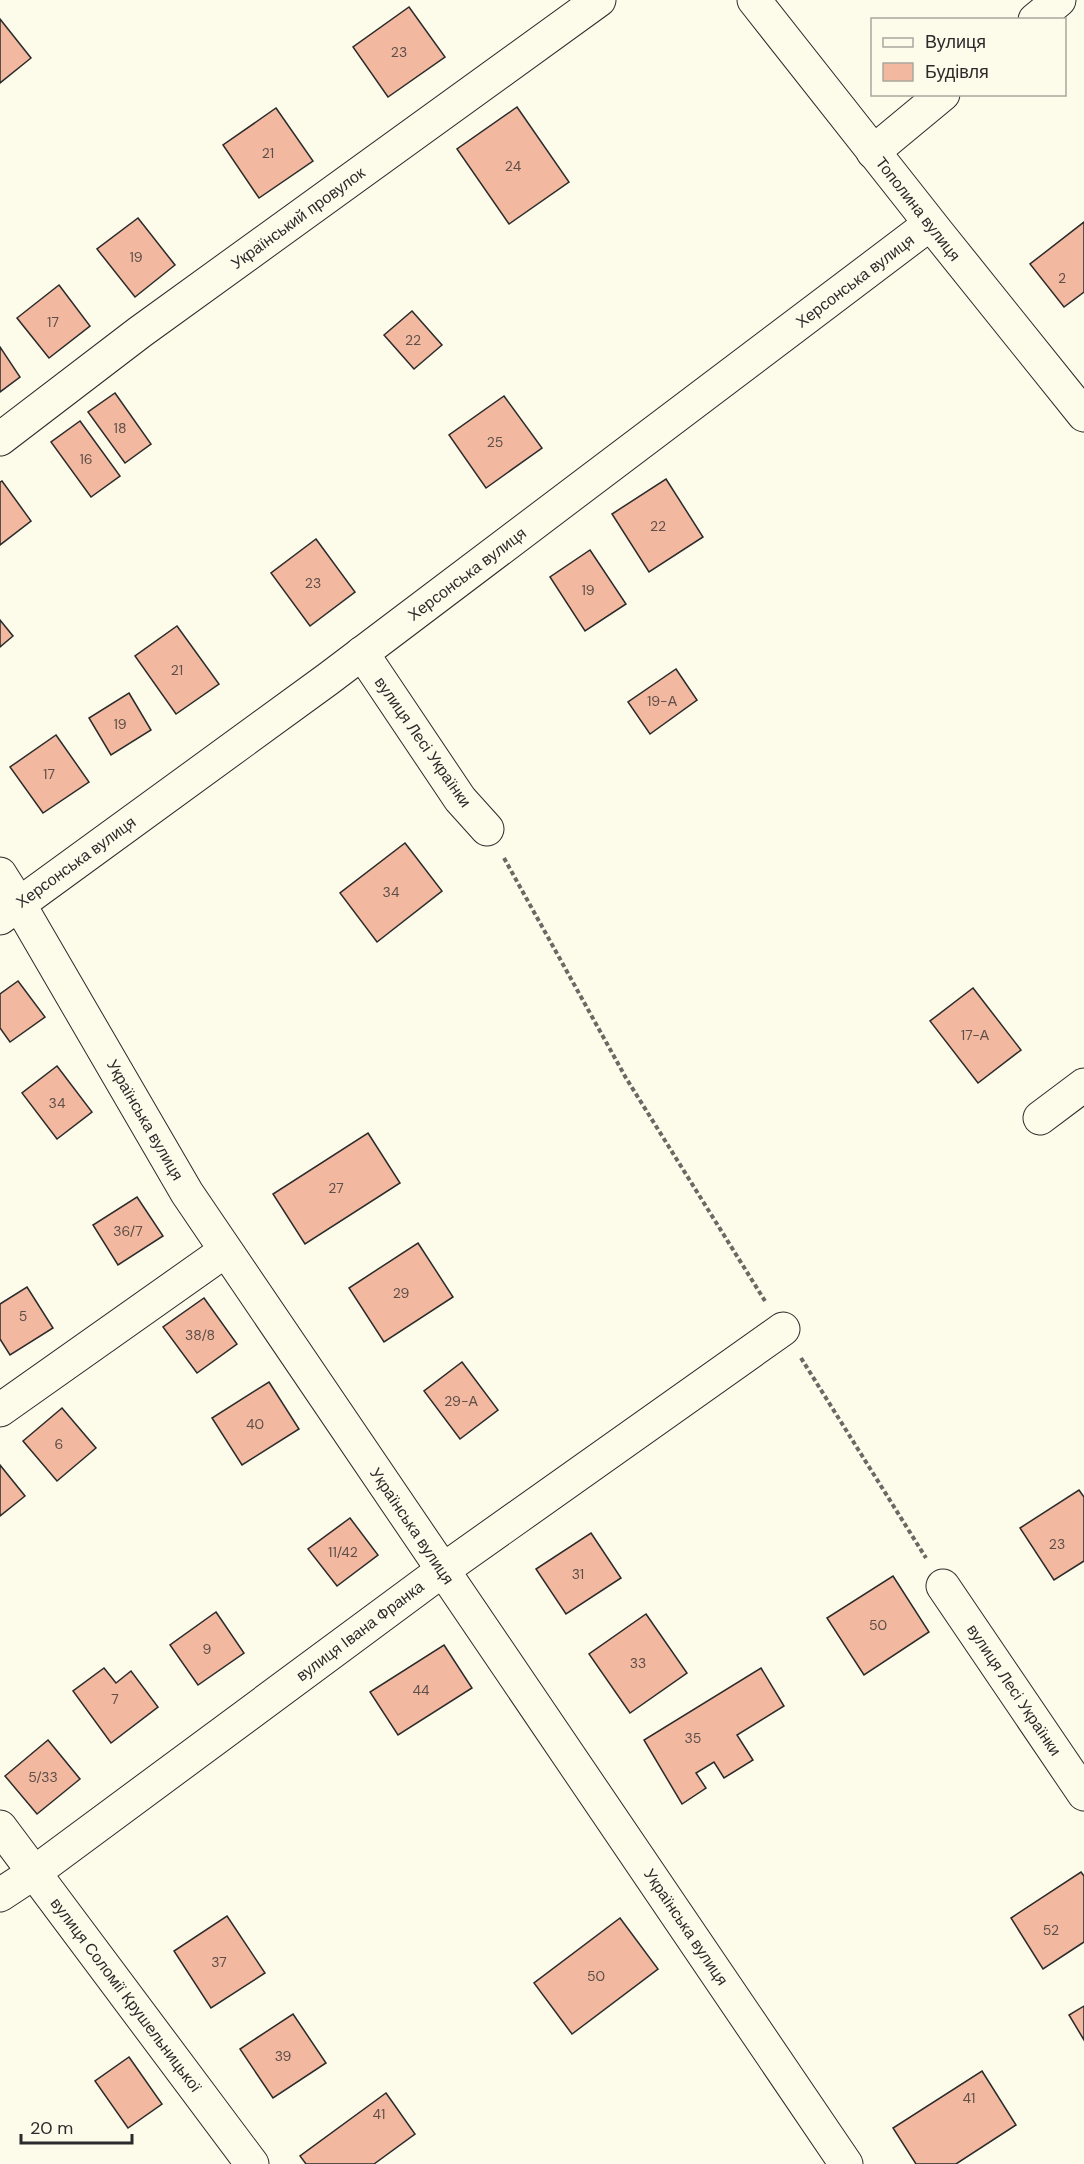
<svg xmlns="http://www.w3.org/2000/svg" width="1084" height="2164" viewBox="0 0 1084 2164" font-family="'DM Sans',sans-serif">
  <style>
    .building { fill: #f2b8a0; stroke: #2b2b2b; stroke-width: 1.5 }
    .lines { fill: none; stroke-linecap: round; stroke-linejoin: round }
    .minor-casing { stroke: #2b2b2b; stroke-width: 35 }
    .path { stroke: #6a6964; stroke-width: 4; stroke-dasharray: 4.5 3; stroke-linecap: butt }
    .minor { stroke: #fdfbea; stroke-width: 33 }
    .labels { text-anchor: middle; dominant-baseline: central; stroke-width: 4.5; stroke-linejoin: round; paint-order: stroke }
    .number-label { font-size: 14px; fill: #5d4e48 }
    .street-label { font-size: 16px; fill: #2b2b2b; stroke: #fdfbea }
  </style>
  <rect width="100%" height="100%" fill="#fdfbea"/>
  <g class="building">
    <path d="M 409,7 L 445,57 L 388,97 L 353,47 Z"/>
    <path d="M 0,19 L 31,58 L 0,83 Z"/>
    <path d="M 517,107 L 569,182 L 509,224 L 457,149 Z"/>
    <path d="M 276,108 L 313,161 L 259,198 L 223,145 Z"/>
    <path d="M 138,218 L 175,265 L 135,297 L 97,249 Z"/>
    <path d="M 1084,222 L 1084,292 L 1064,307 L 1030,264 Z"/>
    <path d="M 59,285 L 90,326 L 49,358 L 17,318 Z"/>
    <path d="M 412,311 L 442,345 L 414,369 L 384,335 Z"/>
    <path d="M 0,347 L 20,377 L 0,392 Z"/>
    <path d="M 115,393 L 151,444 L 125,463 L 88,412 Z"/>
    <path d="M 504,396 L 542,448 L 486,488 L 449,435 Z"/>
    <path d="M 80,421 L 120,476 L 91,497 L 51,442 Z"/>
    <path d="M 666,479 L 703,537 L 649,572 L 612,514 Z"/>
    <path d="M 2,481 L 31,521 L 0,545 L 0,482 Z"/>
    <path d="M 316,539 L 355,592 L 310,626 L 271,573 Z"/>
    <path d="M 590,550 L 626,604 L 585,631 L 550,577 Z"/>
    <path d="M 0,620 L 13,636 L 0,647 Z"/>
    <path d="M 177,626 L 219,684 L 176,714 L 135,656 Z"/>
    <path d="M 676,669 L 697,700 L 650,734 L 628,702 Z"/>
    <path d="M 129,693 L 151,730 L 111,755 L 89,718 Z"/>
    <path d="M 56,735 L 89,782 L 43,813 L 10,767 Z"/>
    <path d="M 405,843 L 442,891 L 377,942 L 340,893 Z"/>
    <path d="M 18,981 L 45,1017 L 10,1042 L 0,1028 L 0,994 Z"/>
    <path d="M 973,988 L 1021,1050 L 978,1083 L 930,1021 Z"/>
    <path d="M 57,1066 L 92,1112 L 57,1139 L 22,1093 Z"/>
    <path d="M 368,1133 L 400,1183 L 305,1244 L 273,1194 Z"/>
    <path d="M 137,1197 L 163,1236 L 118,1265 L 93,1225 Z"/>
    <path d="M 418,1243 L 453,1297 L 384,1342 L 349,1288 Z"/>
    <path d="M 27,1287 L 53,1328 L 10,1355 L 0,1339 L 0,1304 Z"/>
    <path d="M 204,1298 L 237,1344 L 197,1373 L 163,1327 Z"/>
    <path d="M 462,1362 L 498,1410 L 460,1439 L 424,1391 Z"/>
    <path d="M 269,1382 L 299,1429 L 242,1465 L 212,1418 Z"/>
    <path d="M 62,1408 L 96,1448 L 57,1481 L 23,1441 Z"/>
    <path d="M 0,1465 L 25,1496 L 0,1516 Z"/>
    <path d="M 1079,1490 L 1084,1497 L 1084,1561 L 1054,1580 L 1020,1528 Z"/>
    <path d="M 350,1518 L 378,1555 L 337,1586 L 308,1549 Z"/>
    <path d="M 591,1533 L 621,1578 L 566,1614 L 536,1569 Z"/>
    <path d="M 893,1576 L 929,1632 L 864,1675 L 827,1618 Z"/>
    <path d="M 216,1612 L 244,1653 L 198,1685 L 170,1645 Z"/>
    <path d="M 646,1614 L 687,1673 L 630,1713 L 589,1654 Z"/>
    <path d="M 444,1645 L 472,1688 L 398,1735 L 370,1692 Z"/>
    <path d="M 104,1668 L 116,1683 L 131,1671 L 158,1707 L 111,1743 L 73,1691 Z"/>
    <path d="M 761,1668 L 784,1706 L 737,1735 L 753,1760 L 724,1778 L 714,1762 L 696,1773 L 706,1788 L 682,1804 L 644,1740 Z"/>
    <path d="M 48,1740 L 80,1779 L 37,1814 L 5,1776 Z"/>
    <path d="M 1081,1872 L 1084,1876 L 1084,1942 L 1043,1969 L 1011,1918 Z"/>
    <path d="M 227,1916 L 265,1973 L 211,2008 L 174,1951 Z"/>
    <path d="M 620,1918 L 658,1969 L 572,2034 L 534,1983 Z"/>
    <path d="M 1084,2006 L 1084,2040 L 1069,2015 Z"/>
    <path d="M 293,2014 L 326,2063 L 273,2098 L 240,2049 Z"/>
    <path d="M 129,2057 L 162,2104 L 128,2128 L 95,2081 Z"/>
    <path d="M 982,2071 L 1016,2125 L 956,2164 L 916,2164 L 893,2128 Z"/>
    <path d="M 386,2093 L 415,2134 L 374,2164 L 306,2164 L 300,2156 Z"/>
  </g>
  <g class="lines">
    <defs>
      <g id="minor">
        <path d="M 754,0 L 937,232 L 1084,415"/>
        <path d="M 1035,20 L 1059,0"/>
        <path d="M 873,152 L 943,94"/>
        <path d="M 0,439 L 140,332 L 599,0"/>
        <path d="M 362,653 L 460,799 L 487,829"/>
        <path d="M 0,874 L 19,904 L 187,1193 L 846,2164"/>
        <path d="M 0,918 L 328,679 L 930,224"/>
        <path d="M 1040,1118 L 1084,1085"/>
        <path d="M 0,1410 L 225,1251"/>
        <path d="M 943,1586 L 1084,1794"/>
        <path d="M 0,1827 L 252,2164"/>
        <path d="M 0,1895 L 35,1872 L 443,1570 L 783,1329"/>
      </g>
    </defs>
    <use href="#minor" class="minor-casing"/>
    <g class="path">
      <path d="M 504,858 L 626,1078 L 765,1301"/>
      <path d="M 801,1358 L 926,1558"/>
    </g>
    <use href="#minor" class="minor"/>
  </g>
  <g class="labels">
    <g class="number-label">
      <text x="399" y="52">23</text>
      <text x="268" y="153">21</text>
      <text x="513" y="166">24</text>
      <text x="136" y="257">19</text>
      <text x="1062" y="278">2</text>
      <text x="53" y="322">17</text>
      <text x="413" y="340">22</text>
      <text x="120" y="428">18</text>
      <text x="495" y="442">25</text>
      <text x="86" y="459">16</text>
      <text x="658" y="526">22</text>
      <text x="313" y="583">23</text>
      <text x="588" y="590">19</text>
      <text x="177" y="670">21</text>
      <text x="662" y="701">19-А</text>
      <text x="120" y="724">19</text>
      <text x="49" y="774">17</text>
      <text x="391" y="892">34</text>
      <text x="975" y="1035">17-А</text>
      <text x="57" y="1103">34</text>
      <text x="336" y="1188">27</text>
      <text x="128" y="1231">36/7</text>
      <text x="401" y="1293">29</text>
      <text x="23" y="1316">5</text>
      <text x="200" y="1335">38/8</text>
      <text x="461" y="1401">29-А</text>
      <text x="255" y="1424">40</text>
      <text x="59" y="1444">6</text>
      <text x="1057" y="1544">23</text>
      <text x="343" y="1552">11/42</text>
      <text x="578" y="1574">31</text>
      <text x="878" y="1625">50</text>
      <text x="207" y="1649">9</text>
      <text x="638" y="1663">33</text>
      <text x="421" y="1690">44</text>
      <text x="115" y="1699">7</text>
      <text x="693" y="1738">35</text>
      <text x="43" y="1777">5/33</text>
      <text x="1051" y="1930">52</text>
      <text x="219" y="1962">37</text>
      <text x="596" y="1976">50</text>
      <text x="283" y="2056">39</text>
      <text x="969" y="2098">41</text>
      <text x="379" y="2114">41</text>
    </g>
    <g class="street-label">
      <text transform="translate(918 209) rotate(52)">Тополина вулиця</text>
      <text transform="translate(298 218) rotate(-36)">Український провулок</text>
      <text transform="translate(855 281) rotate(-37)">Херсонська вулиця</text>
      <text transform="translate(467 574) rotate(-37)">Херсонська вулиця</text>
      <text transform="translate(423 742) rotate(55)">вулиця Лесі Українки</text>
      <text transform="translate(76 862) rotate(-36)">Херсонська вулиця</text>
      <text transform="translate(145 1120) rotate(60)">Українська вулиця</text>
      <text transform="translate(412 1526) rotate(56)">Українська вулиця</text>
      <text transform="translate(360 1631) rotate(-37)">вулиця Івана Франка</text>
      <text transform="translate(1014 1690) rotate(56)">вулиця Лесі Українки</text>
      <text transform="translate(686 1927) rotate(56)">Українська вулиця</text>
      <text transform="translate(126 1995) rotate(53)">вулиця Соломії Крушельницької</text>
    </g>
  </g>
  <rect x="871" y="18" width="195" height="78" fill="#fdfbea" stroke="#a9a89e" stroke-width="1.5"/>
  <rect x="883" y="38" width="30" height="9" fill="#fdfbea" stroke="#a9a89e" stroke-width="1.5"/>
  <text x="925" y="48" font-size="18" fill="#2b2b2b">Вулиця</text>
  <rect x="883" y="63" width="30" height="18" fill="#f2b8a0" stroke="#a9a89e" stroke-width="1.5"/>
  <text x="925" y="78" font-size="18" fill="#2b2b2b">Будівля</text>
  <path d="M21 2134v9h111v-9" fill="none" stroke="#2b2b2b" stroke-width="3"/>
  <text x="30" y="2134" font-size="18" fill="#2b2b2b" stroke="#fdfbea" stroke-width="4.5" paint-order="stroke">20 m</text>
</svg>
